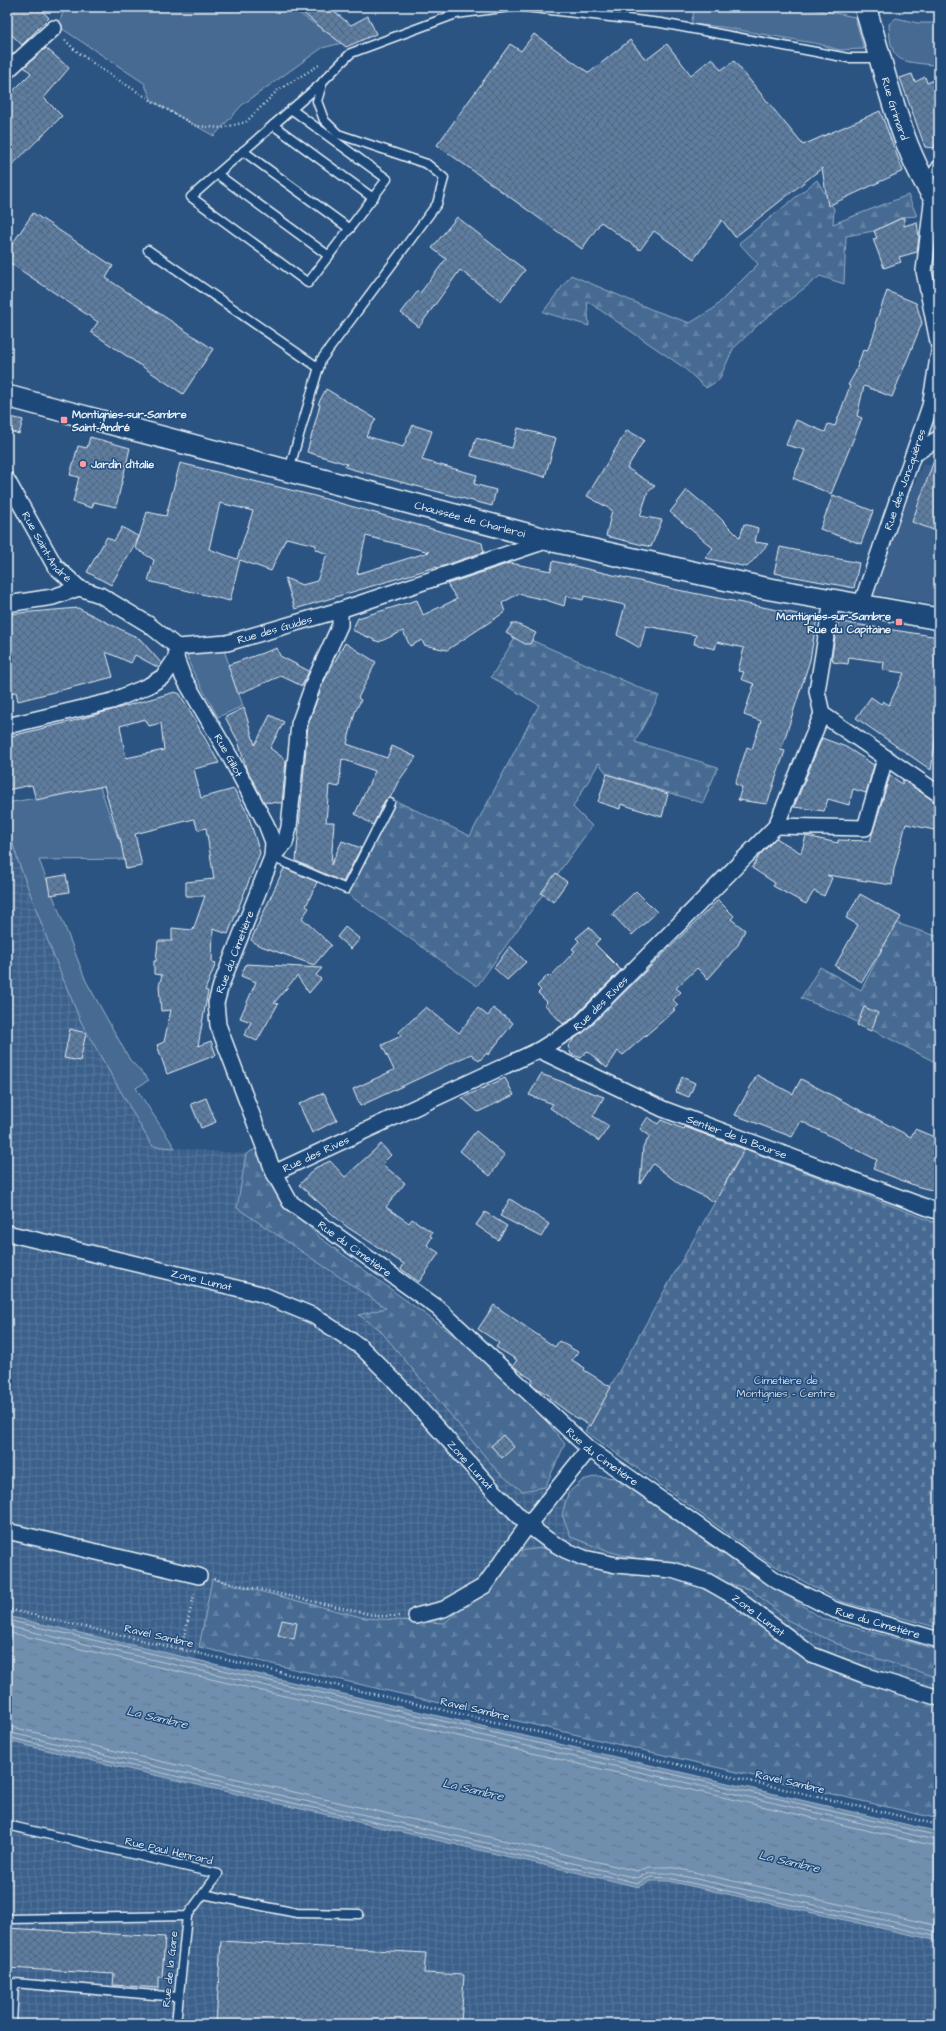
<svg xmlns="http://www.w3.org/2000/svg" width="946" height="2031" viewBox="0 0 946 2031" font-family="'Architects Daughter',sans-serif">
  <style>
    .built { fill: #3a608b }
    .industrial { fill: url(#industrial-grid) }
    .grass { fill: #476b93; stroke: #98aec6 }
    .forest { fill: url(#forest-firs); stroke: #98aec6 }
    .cemetery { fill: url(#cemetery-stones); stroke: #98aec6 }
    .water { fill: url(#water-ripples); stroke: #a0b6cb }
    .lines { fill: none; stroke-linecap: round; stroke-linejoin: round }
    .shore { stroke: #b8c9da; stroke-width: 1 }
    .building { fill: url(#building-cross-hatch); stroke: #e8f1f8; fill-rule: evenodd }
    .lane-casing { stroke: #e8f1f8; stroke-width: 11 }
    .street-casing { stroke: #e8f1f8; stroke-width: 18 }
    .secondary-casing { stroke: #e8f1f8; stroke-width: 24 }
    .path { stroke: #e8f1f8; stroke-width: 2.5; stroke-dasharray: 1 3; stroke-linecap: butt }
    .lane { stroke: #1f4a7a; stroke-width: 8 }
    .street { stroke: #1f4a7a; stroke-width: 15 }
    .secondary { stroke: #1f4a7a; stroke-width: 21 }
    .poi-dot { fill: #ff9aa2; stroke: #1f4a7a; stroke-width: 1.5 }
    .labels { text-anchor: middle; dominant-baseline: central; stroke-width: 3; stroke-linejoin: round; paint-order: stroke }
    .street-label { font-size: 11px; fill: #e8f1f8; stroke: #1f4a7a }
    .poi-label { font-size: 11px; font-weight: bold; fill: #e8f1f8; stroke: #1f4a7a; text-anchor: start }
    .park-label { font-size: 11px; fill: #d0dde9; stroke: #1f4a7a }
    .water-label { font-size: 12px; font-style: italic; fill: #d0dde9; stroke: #1f4a7a }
  </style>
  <defs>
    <pattern id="industrial-grid" width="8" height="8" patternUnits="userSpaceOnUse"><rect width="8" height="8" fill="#3a608b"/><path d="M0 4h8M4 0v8" fill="none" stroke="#56779c"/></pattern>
    <pattern id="forest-firs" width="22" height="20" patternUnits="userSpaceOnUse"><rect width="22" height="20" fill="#476b93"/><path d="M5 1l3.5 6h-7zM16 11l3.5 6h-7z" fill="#6281a3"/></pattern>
    <pattern id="cemetery-stones" width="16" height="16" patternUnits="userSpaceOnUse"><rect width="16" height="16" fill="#476b93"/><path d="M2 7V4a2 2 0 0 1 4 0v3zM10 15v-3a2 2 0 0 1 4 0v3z" fill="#6281a3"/></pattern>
    <pattern id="water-ripples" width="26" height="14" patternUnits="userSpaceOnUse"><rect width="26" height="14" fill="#708ead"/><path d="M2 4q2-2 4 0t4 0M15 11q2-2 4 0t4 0" fill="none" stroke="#61768a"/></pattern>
    <pattern id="building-cross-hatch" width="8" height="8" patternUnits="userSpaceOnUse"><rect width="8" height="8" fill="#5d7da1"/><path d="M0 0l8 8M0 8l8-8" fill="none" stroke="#53657a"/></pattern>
  </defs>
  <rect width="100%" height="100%" fill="#2b5482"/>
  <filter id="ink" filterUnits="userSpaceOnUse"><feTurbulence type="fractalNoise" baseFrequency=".025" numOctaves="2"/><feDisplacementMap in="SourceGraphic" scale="8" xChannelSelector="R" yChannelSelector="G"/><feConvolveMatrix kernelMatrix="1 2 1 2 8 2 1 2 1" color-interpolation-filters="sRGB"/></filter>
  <g filter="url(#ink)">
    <path class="built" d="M 923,463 L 939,468 L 939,604 L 870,594 Z"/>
    <g class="industrial">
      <path d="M 7,825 L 13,846 L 52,952 L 81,1022 L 152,1146 L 246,1154 L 237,1208 L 386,1308 L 557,1459 L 545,1487 L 555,1492 L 579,1511 L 609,1492 L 853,1651 L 939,1678 L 939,1815 L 199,1647 L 195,1659 L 7,1616 Z"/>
      <path d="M 7,1741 L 639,1887 L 651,1881 L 668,1881 L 939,1941 L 939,2024 L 7,2024 Z"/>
    </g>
    <g class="grass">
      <path d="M 65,7 L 290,7 L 342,43 L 322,48 L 242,105 L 214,136 L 152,101 L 144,83 L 58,26 Z"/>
      <path d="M 695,7 L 804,7 L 855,17 L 864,49 L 839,50 L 819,44 L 722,27 L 691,24 Z"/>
      <path d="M 896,18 L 918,23 L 939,23 L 939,66 C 902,60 890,67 889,24 Z"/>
      <path d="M 223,647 L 243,706 L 218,717 L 192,670 L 187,655 Z"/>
      <path d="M 100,787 L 118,838 L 133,859 L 39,860 L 86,981 L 130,1060 L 149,1080 L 136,1088 L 175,1148 L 152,1146 L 81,1022 L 52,952 L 18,861 L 7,823 L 7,803 Z"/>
    </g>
    <g class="forest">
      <path d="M 817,180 L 834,209 L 833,224 L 908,195 L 917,216 L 903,217 L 874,231 L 846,236 L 844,284 L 820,276 L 762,321 L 733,349 L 719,380 L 706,388 L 683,367 L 587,301 L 589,326 L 543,312 L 571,275 L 653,310 L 690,323 L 713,309 L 758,264 L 739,243 Z"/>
      <path d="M 515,638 L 531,640 L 659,696 L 635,742 L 718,767 L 703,803 L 607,774 L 599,763 L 573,807 L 592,826 L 477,986 L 346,893 L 394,800 L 470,836 L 539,705 L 491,677 Z"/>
      <path d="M 896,923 L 939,937 L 939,1064 L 849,1018 L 801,998 L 820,967 L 861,990 Z"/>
      <path d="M 261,1146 L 276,1192 L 319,1237 L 510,1376 L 565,1444 L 545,1487 L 522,1491 L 499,1473 L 379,1329 L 359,1315 L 386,1308 L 237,1208 L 246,1154 Z"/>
      <path d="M 597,1476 L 615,1478 L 712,1546 L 823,1619 L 939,1650 L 939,1678 L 853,1651 L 791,1622 L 750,1589 L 604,1550 L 571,1537 L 562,1515 L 568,1493 L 583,1480 Z"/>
      <path d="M 542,1548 L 689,1582 L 734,1604 L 785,1642 L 830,1670 L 939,1702 L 939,1819 L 199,1647 L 212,1579 L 365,1618 L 445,1623 L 518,1551 Z"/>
    </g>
    <path class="cemetery" d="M 745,1149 L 939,1224 L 939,1628 L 840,1601 L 768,1562 L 585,1431 Z"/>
    <path class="water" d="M 7,1616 L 939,1832 L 939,1941 L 668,1881 L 651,1881 L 639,1887 L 7,1741 Z"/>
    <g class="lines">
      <g class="shore">
        <path d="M 7,1620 L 939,1836"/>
        <path d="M 7,1626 L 939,1841"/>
        <path d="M 7,1632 L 939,1847"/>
        <path d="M 7,1726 L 637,1871 L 649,1867 L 670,1867 L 939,1926"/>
        <path d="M 7,1732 L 637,1878 L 650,1873 L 669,1873 L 939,1932"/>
        <path d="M 7,1737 L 638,1883 L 650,1877 L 668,1878 L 939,1937"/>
      </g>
    </g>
    <g class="building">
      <path d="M 14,7 L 39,7 L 49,18 L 22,45 L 7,30 L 7,14 Z"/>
      <path d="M 295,7 L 328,7 L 351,25 L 368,16 L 376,34 L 346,47 Z"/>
      <path d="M 534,34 L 589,73 L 630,40 L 646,60 L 667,44 L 691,75 L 712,58 L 721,70 L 734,61 L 803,145 L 880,111 L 903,171 L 828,206 L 822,168 L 735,237 L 722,220 L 694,259 L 654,231 L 640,250 L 601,222 L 582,249 L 437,145 L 510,44 L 521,51 Z"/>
      <path d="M 46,48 L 69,68 L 44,98 L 62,116 L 7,170 L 7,97 L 31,73 L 24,67 Z"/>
      <path d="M 912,74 L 915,82 L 925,77 L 927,83 L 939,78 L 939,136 L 934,148 L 925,147 L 900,78 Z"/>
      <path d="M 33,213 L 113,266 L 106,278 L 213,349 L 183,394 L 91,332 L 98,322 L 7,261 L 7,252 Z"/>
      <path d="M 457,217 L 525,270 L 501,301 L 460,270 L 419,327 L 401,313 L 418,291 L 420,293 L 446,259 L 432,248 Z"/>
      <path d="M 904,217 L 904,226 L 917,222 L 919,237 L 917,252 L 899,257 L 901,262 L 884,268 L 873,239 L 877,238 L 874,231 Z"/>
      <path d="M 887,291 L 916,303 L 922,323 L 892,397 L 864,386 L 857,416 L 862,418 L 831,494 L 793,478 L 805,450 L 786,445 L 796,420 L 825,432 L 828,424 L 835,426 L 850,386 L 848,385 L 855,373 L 863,350 L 867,351 L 872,339 L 877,325 L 875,324 Z"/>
      <path d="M 326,389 L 376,419 L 366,436 L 403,447 L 413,425 L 432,431 L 422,460 L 477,475 L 474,484 L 496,490 L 492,506 L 355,470 L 345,467 L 347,464 L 307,452 L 320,405 L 318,404 Z"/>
      <path d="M 7,416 L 23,420 L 19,434 L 7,430 Z"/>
      <path d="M 518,428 L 556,438 L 545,477 L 471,456 L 476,438 L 512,448 Z"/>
      <path d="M 627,430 L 644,440 L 627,468 L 655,486 L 648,492 L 640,516 L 662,520 L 651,547 L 606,536 L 612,510 L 587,496 Z"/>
      <path d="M 90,437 L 130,448 L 116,507 L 94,502 L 92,508 L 73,502 L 79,477 L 70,475 L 78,446 L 87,448 Z"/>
      <path d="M 937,452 L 939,452 L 939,532 L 912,522 Z"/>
      <path d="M 180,463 L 311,495 L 482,543 L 484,552 L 437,568 L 436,567 L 295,609 L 285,578 L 302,585 L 317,581 L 327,554 L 315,549 L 316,545 L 286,538 L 271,571 L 240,560 L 230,601 L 148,581 L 154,560 L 135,548 L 139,537 L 111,585 L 87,572 L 107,537 L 114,541 L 122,527 L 139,537 L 147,512 L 166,516 ZM 220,503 L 253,511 L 237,559 L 209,549 ZM 366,536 L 429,552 L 357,574 Z"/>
      <path d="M 687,490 L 718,516 L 740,538 L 744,524 L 758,528 L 755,542 L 768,544 L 747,567 L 705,558 L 713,548 L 670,512 Z"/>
      <path d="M 833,495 L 873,511 L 861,544 L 820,529 Z"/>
      <path d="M 780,547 L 859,563 L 854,588 L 774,573 Z"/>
      <path d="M 553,561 L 678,590 L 817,618 L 810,660 L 781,750 L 785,751 L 767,804 L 738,800 L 742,787 L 735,784 L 747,747 L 752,749 L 761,721 L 744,715 L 754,684 L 741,679 L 744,672 L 738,671 L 744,648 L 717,642 L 715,649 L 694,644 L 696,635 L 646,626 L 640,648 L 617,635 L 625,605 L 584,596 L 583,600 L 566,596 L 564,606 L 546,600 L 518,594 L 502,603 L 505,612 L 447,650 L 424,645 L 422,640 L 410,646 L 403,631 L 379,642 L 352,630 L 358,618 L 417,600 L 423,615 L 457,599 L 447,584 L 510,563 L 551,571 Z"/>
      <path d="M 78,608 L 140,639 L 162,664 L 159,668 L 135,655 L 131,663 L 106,652 L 113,677 L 18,701 L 16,692 L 7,693 L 7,614 Z"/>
      <path d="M 841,622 L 939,637 L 939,715 L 931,770 L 856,718 L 871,697 L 881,704 L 883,701 L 889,705 L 904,673 L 883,670 L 884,662 L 849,657 L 848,664 L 833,662 L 832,655 L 837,625 Z"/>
      <path d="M 512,624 L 517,624 L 536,633 L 530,644 L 525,644 L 506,633 Z"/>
      <path d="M 345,643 L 376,662 L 358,698 L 361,700 L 355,712 L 347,744 L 387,758 L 392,746 L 416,757 L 398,782 L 390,798 L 385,800 L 373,825 L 355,814 L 375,771 L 342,759 L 339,787 L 329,785 L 326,822 L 334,822 L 331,865 L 342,841 L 361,848 L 343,882 L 296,861 L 308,725 L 322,685 Z"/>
      <path d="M 277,648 L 280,656 L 309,671 L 302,686 L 281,676 L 238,694 L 228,665 Z"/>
      <path d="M 175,692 L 180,694 L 219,763 L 194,769 L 201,798 L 234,789 L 248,814 L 260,853 L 228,934 L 213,929 L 212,962 L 216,963 L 205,990 L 208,991 L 198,1046 L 211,1041 L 216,1055 L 167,1074 L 157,1045 L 164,1042 L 171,1010 L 161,1011 L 159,986 L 162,975 L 154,974 L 154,961 L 156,961 L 158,941 L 172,941 L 172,928 L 193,930 L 205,896 L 186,896 L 186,882 L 214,879 L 206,828 L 198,830 L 194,819 L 135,834 L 142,866 L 126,869 L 120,838 L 119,839 L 104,786 L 36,800 L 32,785 L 7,790 L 7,737 L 73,721 ZM 145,719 L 149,726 L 161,723 L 164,750 L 126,758 L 120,726 Z"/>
      <path d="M 244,708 L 255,745 L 270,715 L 284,722 L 270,748 L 286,760 L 282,803 L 264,802 L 246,768 L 238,741 L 225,717 Z"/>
      <path d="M 822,738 L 846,747 L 874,765 L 866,793 L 853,789 L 849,805 L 828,799 L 824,811 L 794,807 Z"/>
      <path d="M 607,774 L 668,794 L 662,817 L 621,804 L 620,809 L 598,802 Z"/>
      <path d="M 890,775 L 902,784 L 903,780 L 934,801 L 939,803 L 939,831 L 906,824 L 894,869 L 892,885 L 827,875 L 832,878 L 824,896 L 814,891 L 806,904 L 773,886 L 775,883 L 752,868 L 759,856 L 776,838 L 801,853 L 806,836 L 838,843 L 838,840 L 870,841 Z"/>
      <path d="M 284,868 L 317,882 L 306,906 L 309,908 L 302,918 L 331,945 L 314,965 L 258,945 L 251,940 Z"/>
      <path d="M 556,873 L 567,882 L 553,902 L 541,893 Z"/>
      <path d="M 66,875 L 69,892 L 50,895 L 47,878 Z"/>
      <path d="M 636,891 L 657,912 L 632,935 L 612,914 Z"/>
      <path d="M 860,894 L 901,917 L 862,982 L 835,966 L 858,925 L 846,918 Z"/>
      <path d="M 718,900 L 734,916 L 731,919 L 745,930 L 738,945 L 708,979 L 697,968 L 676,988 L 681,992 L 673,1000 L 678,1005 L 673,1009 L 675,1010 L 623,1055 L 618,1051 L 607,1068 L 587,1051 L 581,1058 L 571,1054 L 568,1046 L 576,1037 L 585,1031 Z"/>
      <path d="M 345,927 L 360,939 L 351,949 L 337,937 Z"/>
      <path d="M 589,927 L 600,939 L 595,944 L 621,970 L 573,1018 L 563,1024 L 545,1005 L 547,1002 L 538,993 L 541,990 L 537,986 L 548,975 L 550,977 L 575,951 L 572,949 L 579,941 L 576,938 Z"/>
      <path d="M 510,946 L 526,962 L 507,980 L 494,968 Z"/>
      <path d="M 246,964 L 322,968 L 316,975 L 321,979 L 309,993 L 297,976 L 274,1003 L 278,1004 L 257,1041 L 244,1035 L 251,1022 L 240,1018 L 256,982 L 241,976 Z"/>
      <path d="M 426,1007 L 459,1033 L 478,1008 L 488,1016 L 493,1008 L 513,1023 L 488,1055 L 487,1053 L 479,1061 L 471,1054 L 360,1106 L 353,1089 L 394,1070 L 382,1045 L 401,1036 L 399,1032 Z"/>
      <path d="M 864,1007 L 878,1013 L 871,1031 L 857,1025 Z"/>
      <path d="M 70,1029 L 86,1033 L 80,1061 L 64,1058 Z"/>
      <path d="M 541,1074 L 604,1097 L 593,1116 L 609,1126 L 599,1141 L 550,1108 L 553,1104 L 529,1095 Z"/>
      <path d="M 757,1075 L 793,1094 L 801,1079 L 911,1137 L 915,1129 L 939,1139 L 939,1192 L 916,1186 L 873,1169 L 877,1160 L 801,1121 L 792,1137 L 735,1115 Z"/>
      <path d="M 682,1077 L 695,1083 L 689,1097 L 676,1092 Z"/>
      <path d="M 505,1078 L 514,1095 L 478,1112 L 462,1098 Z"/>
      <path d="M 324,1093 L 337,1120 L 312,1133 L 299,1104 Z"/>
      <path d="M 206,1098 L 216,1122 L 201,1128 L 191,1104 Z"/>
      <path d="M 648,1117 L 658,1124 L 661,1120 L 684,1129 L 685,1127 L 744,1149 L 715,1202 L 681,1185 L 653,1164 L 640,1184 L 643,1147 L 650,1136 L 640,1129 Z"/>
      <path d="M 476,1131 L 505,1155 L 490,1176 L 460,1151 Z"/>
      <path d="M 381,1144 L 391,1155 L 382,1164 L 405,1183 L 386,1207 L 409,1223 L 412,1219 L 432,1232 L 430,1236 L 432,1237 L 427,1245 L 439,1253 L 419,1282 L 401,1269 L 404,1264 L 347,1227 L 299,1185 L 315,1168 L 330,1161 L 345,1177 Z"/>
      <path d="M 510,1199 L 549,1224 L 541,1237 L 500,1216 Z"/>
      <path d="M 485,1212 L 507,1226 L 498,1240 L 476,1225 Z"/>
      <path d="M 494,1305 L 555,1347 L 559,1341 L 578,1352 L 572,1360 L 585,1368 L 584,1370 L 611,1387 L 590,1426 L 569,1413 L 549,1398 L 550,1396 L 535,1387 L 531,1383 L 533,1380 L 513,1366 L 517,1360 L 496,1347 L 499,1343 L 478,1329 Z"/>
      <path d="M 503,1435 L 514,1447 L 502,1458 L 491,1446 Z"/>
      <path d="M 282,1620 L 297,1623 L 294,1639 L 278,1635 Z"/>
      <path d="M 7,1928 L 165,1937 L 162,1977 L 159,1977 L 159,1988 L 113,1985 L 114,1974 L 7,1968 Z"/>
      <path d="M 221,1941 L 426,1953 L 424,1973 L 464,1975 L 461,2024 L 216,2024 Z"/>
    </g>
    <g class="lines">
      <defs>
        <g id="lane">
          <path d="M 525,7 L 661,23 L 848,58 L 879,58"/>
          <path d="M 291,109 L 387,179 L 308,283 L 191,197 C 235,158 279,120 323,82"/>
          <path d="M 273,125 L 373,198"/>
          <path d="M 243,151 L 350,229"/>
          <path d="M 217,174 L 329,256"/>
          <path d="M 926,182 L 939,162"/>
          <path d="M 148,250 L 319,368"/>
          <path d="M 289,470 L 321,360 L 437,204 L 444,178 L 427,164 L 338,134 L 324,120 L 317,101 L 323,81 L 351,53 L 456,14 L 510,7"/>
          <path d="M 272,857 L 346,889 L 390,803"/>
          <path d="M 7,1825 L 218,1874 L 187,1916 L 7,1919"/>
          <path d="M 203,1894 L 297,1913 L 359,1914"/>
          <path d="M 12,2024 L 14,1983 L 178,1997"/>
          <path d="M 176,2024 L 187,1916"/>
        </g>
        <g id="street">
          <path d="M 7,71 L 54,28"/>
          <path d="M 933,195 L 924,271 L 939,347"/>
          <path d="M 913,455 L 939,438"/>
          <path id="s1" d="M 7,480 L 55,566 L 79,588"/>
          <path d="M 832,600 L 817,691 L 822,714 L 939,794"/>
          <path id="s2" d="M 7,604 L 53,597 L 79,588 L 100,595 L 148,624 L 177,647 L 227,643 L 340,610 L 549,540"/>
          <path id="s3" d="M 861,605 L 930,406 L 939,352"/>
          <path id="s4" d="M 340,610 L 340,625 L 314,682 L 299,724 L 289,827 L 285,843 L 272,857 L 221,985 L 216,1003 L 218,1025 L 274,1173 L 290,1202 L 438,1308 L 589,1449 L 777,1581 L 835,1610 L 939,1640"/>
          <path id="s5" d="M 177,647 L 176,658 L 183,677 L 229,755 L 266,824 L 273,842 L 272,857"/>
          <path d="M 7,726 L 112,701 L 148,686 L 164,676 L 176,658"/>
          <path d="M 776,826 L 865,828 L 885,759"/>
          <path id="s6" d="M 539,1050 L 663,1109 L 939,1212"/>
          <path id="s7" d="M 274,1173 L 539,1050 L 579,1025 L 776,826 L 822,714"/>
          <path id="s8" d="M 7,1233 L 261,1294 L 314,1316 L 361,1347 L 394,1380 L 494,1491 L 528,1525 L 548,1540 L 565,1550 L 584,1558 L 616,1565 L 672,1570 L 707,1581 L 735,1597 L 812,1655 L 864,1675 L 939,1698"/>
          <path d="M 7,1531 L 199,1576"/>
          <path d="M 416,1616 L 444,1609 L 484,1586 L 528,1525 L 589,1449"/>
        </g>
        <g id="secondary">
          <path id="s9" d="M 865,7 C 885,69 900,152 939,204"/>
          <path id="s10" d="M 7,396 L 549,540 L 759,587 L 939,619"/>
        </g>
      </defs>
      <use href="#lane" class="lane-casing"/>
      <use href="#street" class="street-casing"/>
      <use href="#secondary" class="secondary-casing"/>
      <g class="path">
        <path d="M 65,40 L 74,49 L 101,69 L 152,101 L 196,126 L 222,128 L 246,122 L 278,90 L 321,64"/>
        <path d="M 214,1579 L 377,1616 L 401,1616"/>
        <path d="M 7,1609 L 939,1825"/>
        <path d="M 181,1649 L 195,1591"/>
      </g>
      <use href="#lane" class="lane"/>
      <use href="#street" class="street"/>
      <use href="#secondary" class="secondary"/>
    </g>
  </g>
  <g class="poi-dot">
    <rect x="60" y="416" width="8" height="8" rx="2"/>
    <circle cx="83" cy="464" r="4"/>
    <rect x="895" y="618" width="8" height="8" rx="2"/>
  </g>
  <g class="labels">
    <g class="street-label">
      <text stroke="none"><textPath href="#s9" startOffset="106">Rue Grimard</textPath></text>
      <text stroke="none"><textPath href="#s3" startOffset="133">Rue des Joncquières</textPath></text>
      <text stroke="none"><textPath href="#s10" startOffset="479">Chaussée de Charleroi</textPath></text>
      <text stroke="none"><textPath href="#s1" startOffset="78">Rue Saint-André</textPath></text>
      <text stroke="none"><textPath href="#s2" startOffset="289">Rue des Guides</textPath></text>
      <text stroke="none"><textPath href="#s5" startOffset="122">Rue Gillot</textPath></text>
      <text transform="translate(235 952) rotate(-69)">Rue du Cimetière</text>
      <text stroke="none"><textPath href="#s7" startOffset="370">Rue des Rives</textPath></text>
      <text stroke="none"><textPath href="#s6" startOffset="216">Sentier de la Bourse</textPath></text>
      <text stroke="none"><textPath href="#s7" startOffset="46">Rue des Rives</textPath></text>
      <text stroke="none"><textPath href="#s4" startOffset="711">Rue du Cimetière</textPath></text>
      <text stroke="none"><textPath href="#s8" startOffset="200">Zone Lumat</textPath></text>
      <text stroke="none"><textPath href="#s4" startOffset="1035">Rue du Cimetière</textPath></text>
      <text stroke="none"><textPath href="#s8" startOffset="536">Zone Lumat</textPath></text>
      <text stroke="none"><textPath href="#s8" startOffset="872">Zone Lumat</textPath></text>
      <text stroke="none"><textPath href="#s4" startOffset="1359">Rue du Cimetière</textPath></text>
      <text transform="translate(159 1636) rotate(13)">Ravel Sambre</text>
      <text transform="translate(475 1709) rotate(13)">Ravel Sambre</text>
      <text transform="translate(790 1782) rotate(13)">Ravel Sambre</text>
      <text transform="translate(169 1851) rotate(13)">Rue Paul Henrard</text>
      <text transform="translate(170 1969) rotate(-84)">Rue de la Gare</text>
    </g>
    <g class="poi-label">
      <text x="72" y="414">Montignies-sur-Sambre<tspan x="72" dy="13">Saint-André</tspan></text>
      <text x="91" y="464">Jardin d'Italie</text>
      <text x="891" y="616" text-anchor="end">Montignies-sur-Sambre<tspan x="891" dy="13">Rue du Capitaine</tspan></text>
    </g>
    <g class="park-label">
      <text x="786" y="1380">Cimetière de<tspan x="786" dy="13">Montignies - Centre</tspan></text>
    </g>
    <g class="water-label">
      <text transform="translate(157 1718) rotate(13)">La Sambre</text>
      <text transform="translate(473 1790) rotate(13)">La Sambre</text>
      <text transform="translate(789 1862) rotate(13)">La Sambre</text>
    </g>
  </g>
  <rect width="946" height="2031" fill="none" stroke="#1f4a7a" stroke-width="24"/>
  <rect x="12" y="12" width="922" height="2007" fill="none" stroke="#e8f1f8" stroke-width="1.5" filter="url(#ink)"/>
</svg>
